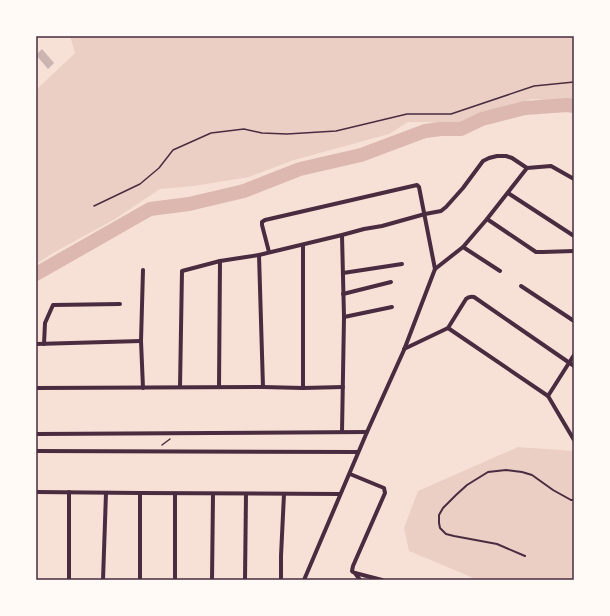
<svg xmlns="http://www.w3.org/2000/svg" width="610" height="616" viewBox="0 0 610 616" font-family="'IBM Plex Serif',serif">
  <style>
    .green { fill: #ebcfc5 }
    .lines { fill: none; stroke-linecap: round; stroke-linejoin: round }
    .river { stroke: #dcb8b0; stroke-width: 14 }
    .building { fill: #ccb4b1 }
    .path { stroke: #4a2c40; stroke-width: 1.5 }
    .service { stroke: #4a2c40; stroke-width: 2 }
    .minor { stroke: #4a2c40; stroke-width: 4 }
    .neatline { fill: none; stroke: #4a2c40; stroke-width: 1.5 }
  </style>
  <rect width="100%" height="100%" fill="#f7e1d7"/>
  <g class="green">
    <path d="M 70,36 L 574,36 L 574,101 L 531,99 L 453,125 L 428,122 L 408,122 L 389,134 L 294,160 L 249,177 L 194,186 L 160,189 L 115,219 L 53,253 L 36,264 L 36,90 L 75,53 Z"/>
    <path d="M 518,447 L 574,451 L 574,580 L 474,580 L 471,577 L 409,551 L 404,528 L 418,491 Z"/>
  </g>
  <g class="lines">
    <path class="river" d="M 36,274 L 150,209 L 189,204 L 244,191 L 300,169 L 361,155 L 425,131 L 441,129 L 461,129 L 482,119 L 525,108 L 567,105 L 574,106"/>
  </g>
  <path class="building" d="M 42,49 L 54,63 L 48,69 L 36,55 Z"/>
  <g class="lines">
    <g class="path">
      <path d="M 94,206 L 140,184 L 159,168 L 173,150 L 211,133 L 244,129 L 262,133 L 287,134 L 336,131 L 407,114 L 451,114 L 534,86 L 574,82"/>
      <path d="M 162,445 L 170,439"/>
    </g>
    <path class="service" d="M 525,556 L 497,544 L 454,536 L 446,534 L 440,528 L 439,523 L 439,515 L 443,508 L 456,495 L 467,485 L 488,472 L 506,470 L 522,472 L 532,475 L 553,490 L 571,500 L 574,500"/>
    <g class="minor">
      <path d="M 508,193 L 574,236"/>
      <path d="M 487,219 L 536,252 L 543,252 L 574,251"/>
      <path d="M 342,235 L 344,317 L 342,432"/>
      <path d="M 463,247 L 500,271"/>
      <path d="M 269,252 L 262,225 L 262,222 L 265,220 L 417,185 L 419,187 L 435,269"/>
      <path d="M 259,255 L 263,387"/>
      <path d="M 143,270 L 141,341 L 143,388"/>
      <path d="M 343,273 L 402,264"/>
      <path d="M 521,286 L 574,321"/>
      <path d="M 343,294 L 391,282"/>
      <path d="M 344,317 L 392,307"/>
      <path d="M 448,328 L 548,396 L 574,440"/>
      <path d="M 36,344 L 141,341"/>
      <path d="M 44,344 L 45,323 L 53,305 L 120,304"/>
      <path d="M 404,349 L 448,328 L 466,299 C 468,297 470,296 474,297 L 574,366"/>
      <path d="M 180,387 L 182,271 L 220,261 L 259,255 L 342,235 L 364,229 L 382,226 L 425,214 L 441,211 L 446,207 L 463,188 L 483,161 L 489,158 L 497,156 L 506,156 L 512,158 L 527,168"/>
      <path d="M 219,387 L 220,261"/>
      <path d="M 36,388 L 263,387 L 303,388 L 343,387"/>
      <path d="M 303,388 L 303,245"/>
      <path d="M 548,396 L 574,355"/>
      <path d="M 36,434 L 367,432"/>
      <path d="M 36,451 L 358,452"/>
      <path d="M 350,474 L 384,488 L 385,493 L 353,566 L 352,571 L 353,572 L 355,573 L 382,580"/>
      <path d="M 36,492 L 140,493 L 340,494"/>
      <path d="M 69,492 L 69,580"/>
      <path d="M 140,493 L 140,580"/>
      <path d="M 175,494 L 175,580"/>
      <path d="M 355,573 L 360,580"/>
      <path d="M 103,580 L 106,493"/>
      <path d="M 212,580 L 213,494"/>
      <path d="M 245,580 L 246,494"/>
      <path d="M 281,580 L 281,556 L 284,494"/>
      <path d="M 304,580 L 367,432 L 404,350 L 435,269 L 463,247 L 487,219 L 527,168 L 551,166 L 574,179"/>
    </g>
  </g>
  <rect width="610" height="616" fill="none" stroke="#fffaf5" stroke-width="74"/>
  <rect x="37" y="37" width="536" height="542" class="neatline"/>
</svg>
